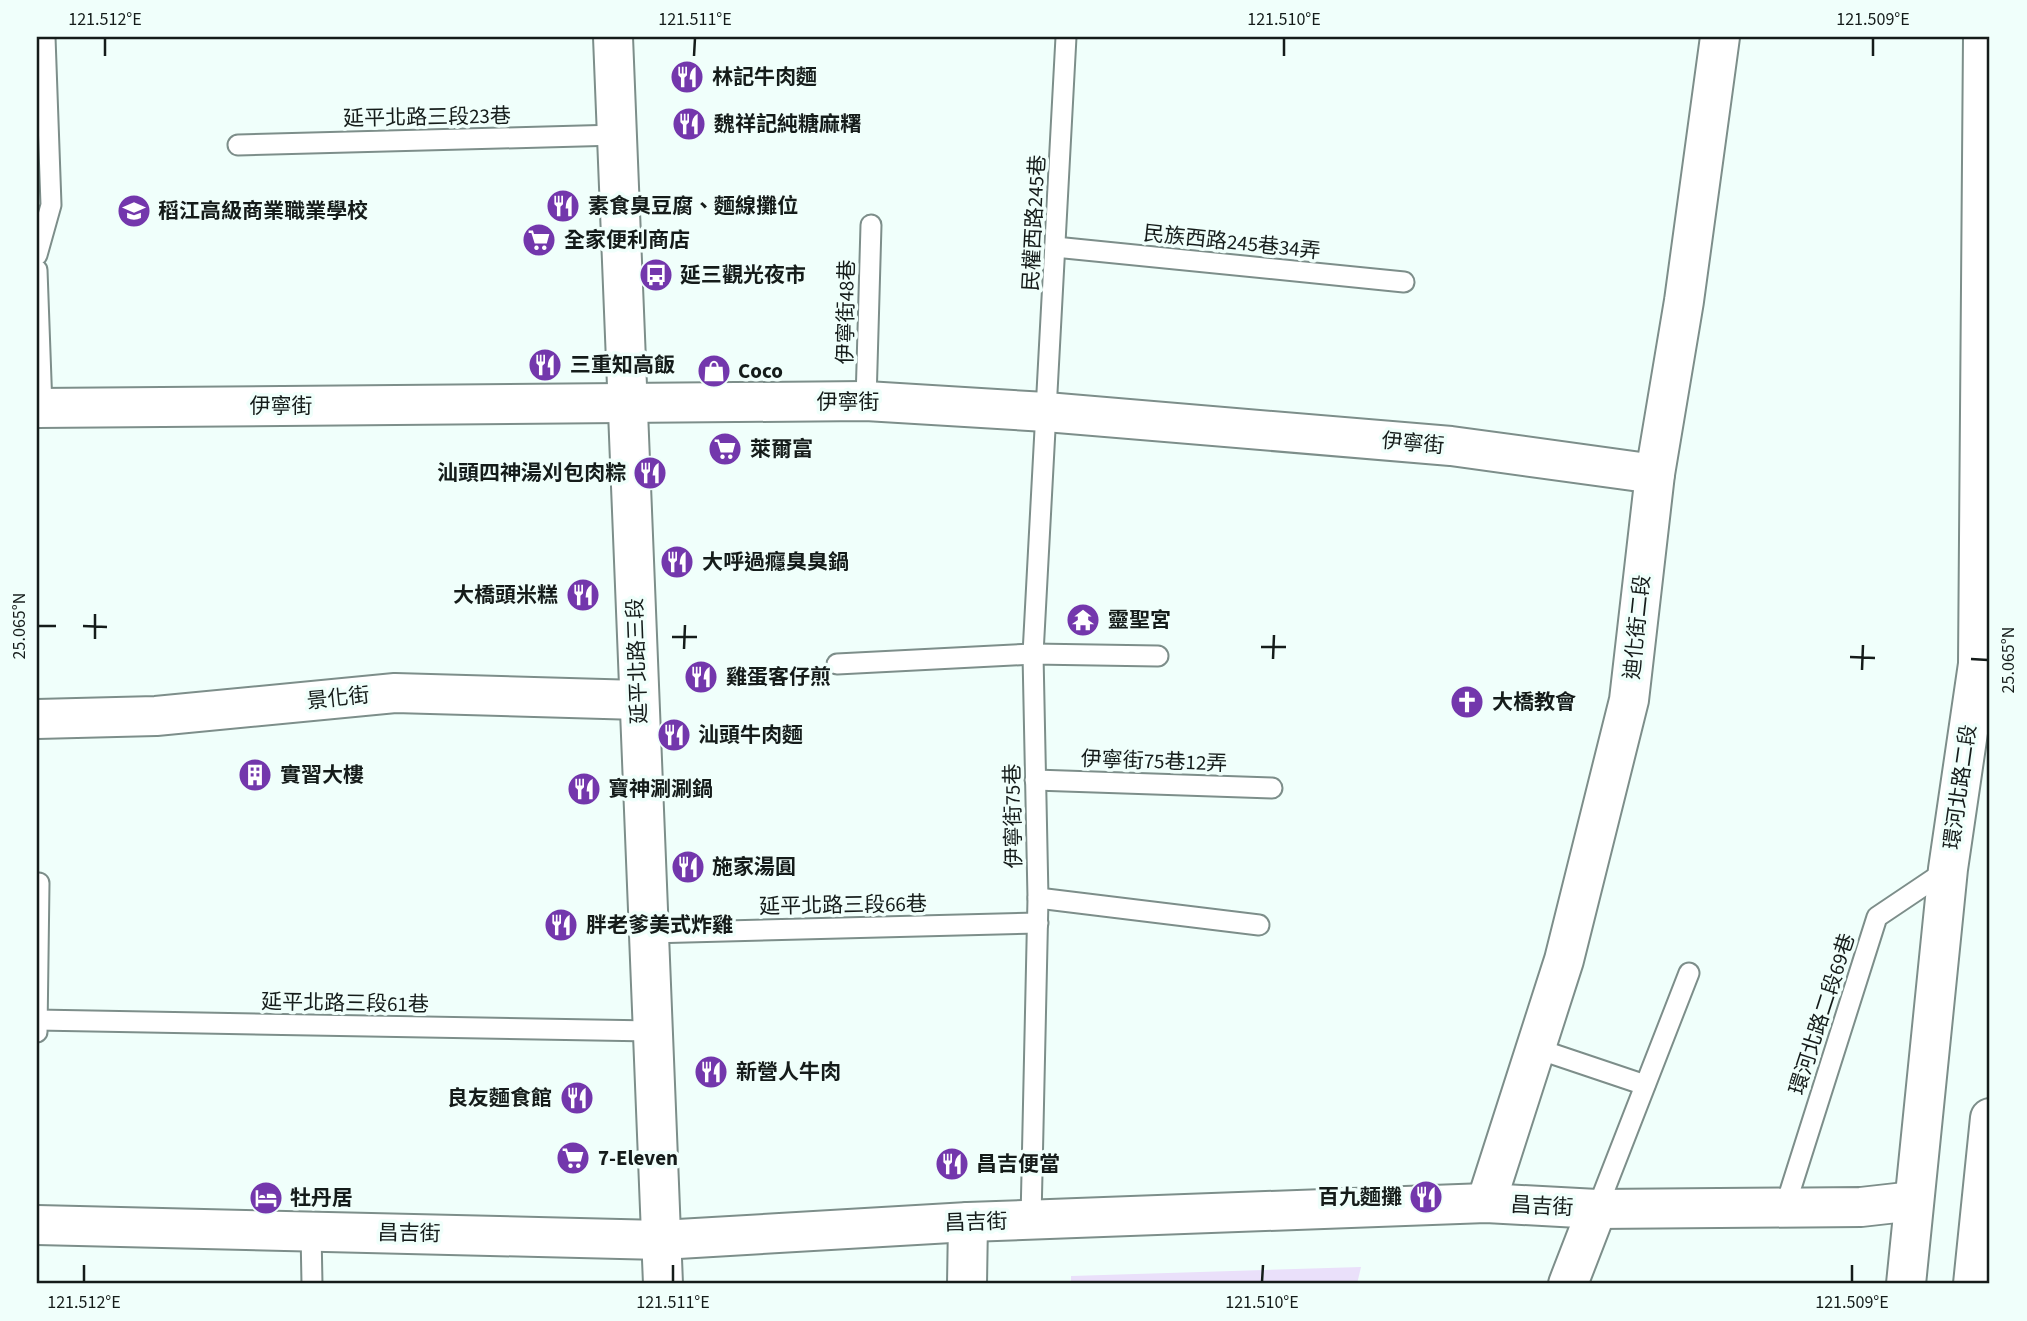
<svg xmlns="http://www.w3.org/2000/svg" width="2027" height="1321" viewBox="0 0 2027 1321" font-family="'Source Sans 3','Noto Sans TC',sans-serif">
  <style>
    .green { fill: #eae0fa }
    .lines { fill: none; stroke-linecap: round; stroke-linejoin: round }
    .service-casing { stroke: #7d8e8a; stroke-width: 23 }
    .minor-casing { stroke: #7d8e8a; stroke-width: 42 }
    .tertiary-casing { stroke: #7d8e8a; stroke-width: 42 }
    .secondary-casing { stroke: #7d8e8a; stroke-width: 42 }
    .service { stroke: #fff; stroke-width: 19 }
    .minor { stroke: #fff; stroke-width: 38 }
    .tertiary { stroke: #fff; stroke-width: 38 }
    .secondary { stroke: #fff; stroke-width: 38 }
    .ticks { fill: none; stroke: #151c1a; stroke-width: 2.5 }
    .labels { text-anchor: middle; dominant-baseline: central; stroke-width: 7; stroke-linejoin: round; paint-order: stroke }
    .poi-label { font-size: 21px; font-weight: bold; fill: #151c1a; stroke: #f0fffb; text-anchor: start }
    .street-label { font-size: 21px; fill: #151c1a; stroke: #f0fffb }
    .neatline { fill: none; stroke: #151c1a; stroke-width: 2.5 }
    .ticks-label { font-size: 18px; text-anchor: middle; fill: #151c1a }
  </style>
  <rect width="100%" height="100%" fill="#f0fffb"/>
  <path class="green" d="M 1361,1267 L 1357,1284 L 1071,1284 L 1071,1276 Z"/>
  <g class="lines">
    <defs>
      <g id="service">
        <path d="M 238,145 L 618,135"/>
        <path d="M 1055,247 L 1404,282"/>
        <path d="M 37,255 L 51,205 L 45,37"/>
        <path d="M 37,270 L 42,408"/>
        <path d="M 866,401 L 871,225"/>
        <path d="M 837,664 L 1033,654 L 1158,656"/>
        <path d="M 1035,780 L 1272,788"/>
        <path d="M 1038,898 L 1259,925"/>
        <path d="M 649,933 L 1038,923"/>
        <path d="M 37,1020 L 652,1031"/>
        <path d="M 37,1032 L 39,883"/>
        <path d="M 1535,1048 L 1645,1085"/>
        <path d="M 1785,1207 L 1877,917 L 1947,870"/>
        <path d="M 1597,1209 L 1689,973"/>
        <path d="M 1031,1219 L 1038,898 L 1033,654 L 1066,37"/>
        <path d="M 311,1231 L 312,1284"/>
      </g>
      <g id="minor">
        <path d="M 37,408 L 866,401 L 1046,412 L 1451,446 L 1655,474"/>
        <path d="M 37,719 L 156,716 L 395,693 L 639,700"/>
        <path d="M 1486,1203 L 1564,960 L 1629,700 L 1655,474 L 1684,301 L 1720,37"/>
        <path d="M 37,1225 L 661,1240 L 968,1222 L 1486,1203 L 1597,1209 L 1861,1207 L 1914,1201"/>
        <path d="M 967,1284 L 968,1222"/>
        <path d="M 1568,1284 L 1597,1209"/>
      </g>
      <path id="tertiary" d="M 613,37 L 663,1284"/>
      <g id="secondary">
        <path d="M 1906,1284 L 1948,869 L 1978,664 L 1983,37"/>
        <path d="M 1973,1284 L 1990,1118"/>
      </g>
    </defs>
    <use href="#service" class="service-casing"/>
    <use href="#minor" class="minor-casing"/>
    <use href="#tertiary" class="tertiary-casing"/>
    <use href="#secondary" class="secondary-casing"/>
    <use href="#service" class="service"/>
    <use href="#minor" class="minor"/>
    <use href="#tertiary" class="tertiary"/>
    <use href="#secondary" class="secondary"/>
  </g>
  <path class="ticks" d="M 105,56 L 105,38M 694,56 L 695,38M 1284,56 L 1284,38M 1873,56 L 1873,38M 38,626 L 56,626M 83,626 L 107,627M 672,637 L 697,637M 95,639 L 95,614M 1261,647 L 1286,647M 684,649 L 685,625M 1850,657 L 1875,658M 1273,659 L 1274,635M 1971,659 L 1988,660M 1862,670 L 1863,645M 84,1282 L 84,1265M 673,1282 L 673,1265M 1262,1282 L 1263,1265M 1852,1282 L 1852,1265"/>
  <defs>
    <symbol id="restaurant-disc" viewBox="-11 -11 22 22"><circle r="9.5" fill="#7337ac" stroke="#f0fffb"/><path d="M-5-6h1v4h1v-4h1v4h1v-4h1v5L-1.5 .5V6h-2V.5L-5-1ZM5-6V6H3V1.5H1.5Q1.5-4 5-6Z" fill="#fff"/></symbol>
    <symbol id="school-disc" viewBox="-11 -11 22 22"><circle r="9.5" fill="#7337ac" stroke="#f0fffb"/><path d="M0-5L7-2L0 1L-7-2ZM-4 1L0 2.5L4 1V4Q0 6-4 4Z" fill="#fff"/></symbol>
    <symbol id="supermarket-disc" viewBox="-11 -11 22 22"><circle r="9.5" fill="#7337ac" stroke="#f0fffb"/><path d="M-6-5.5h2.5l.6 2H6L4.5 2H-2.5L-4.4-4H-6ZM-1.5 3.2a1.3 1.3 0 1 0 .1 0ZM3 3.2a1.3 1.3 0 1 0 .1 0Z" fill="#fff"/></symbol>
    <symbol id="bus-disc" viewBox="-11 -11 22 22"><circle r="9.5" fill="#7337ac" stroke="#f0fffb"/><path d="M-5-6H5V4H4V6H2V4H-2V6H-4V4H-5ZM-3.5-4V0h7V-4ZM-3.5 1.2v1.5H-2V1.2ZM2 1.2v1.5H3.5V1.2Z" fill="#fff"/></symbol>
    <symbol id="shop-disc" viewBox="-11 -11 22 22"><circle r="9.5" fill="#7337ac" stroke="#f0fffb"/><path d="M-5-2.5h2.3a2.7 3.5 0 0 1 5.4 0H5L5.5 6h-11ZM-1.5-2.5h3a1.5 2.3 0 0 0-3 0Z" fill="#fff"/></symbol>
    <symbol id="temple-disc" viewBox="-11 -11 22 22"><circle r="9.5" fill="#7337ac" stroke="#f0fffb"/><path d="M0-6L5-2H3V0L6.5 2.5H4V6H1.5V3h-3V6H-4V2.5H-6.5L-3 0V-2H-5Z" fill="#fff"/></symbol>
    <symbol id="church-disc" viewBox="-11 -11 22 22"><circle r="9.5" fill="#7337ac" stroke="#f0fffb"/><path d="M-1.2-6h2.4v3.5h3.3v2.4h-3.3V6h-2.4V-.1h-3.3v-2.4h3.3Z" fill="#fff"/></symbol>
    <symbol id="building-disc" viewBox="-11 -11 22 22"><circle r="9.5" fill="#7337ac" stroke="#f0fffb"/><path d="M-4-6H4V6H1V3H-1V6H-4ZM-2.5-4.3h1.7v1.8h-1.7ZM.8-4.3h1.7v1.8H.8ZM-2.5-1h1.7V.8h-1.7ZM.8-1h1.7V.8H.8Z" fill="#fff"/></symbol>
    <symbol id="hotel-disc" viewBox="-11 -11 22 22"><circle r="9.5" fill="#7337ac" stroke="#f0fffb"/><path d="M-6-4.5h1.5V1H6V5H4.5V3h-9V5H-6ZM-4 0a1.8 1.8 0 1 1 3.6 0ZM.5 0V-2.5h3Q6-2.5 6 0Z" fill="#fff"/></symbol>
  </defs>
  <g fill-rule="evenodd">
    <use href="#restaurant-disc" x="668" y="58" width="38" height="38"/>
    <use href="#restaurant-disc" x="670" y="105" width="38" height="38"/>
    <use href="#restaurant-disc" x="544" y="187" width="38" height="38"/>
    <use href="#school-disc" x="115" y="192" width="38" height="38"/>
    <use href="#supermarket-disc" x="520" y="221" width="38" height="38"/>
    <use href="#bus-disc" x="637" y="256" width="38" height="38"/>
    <use href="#restaurant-disc" x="526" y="346" width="38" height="38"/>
    <use href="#shop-disc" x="695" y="352" width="38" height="38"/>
    <use href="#supermarket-disc" x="706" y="430" width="38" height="38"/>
    <use href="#restaurant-disc" x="631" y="454" width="38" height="38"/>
    <use href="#restaurant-disc" x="658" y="543" width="38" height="38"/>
    <use href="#restaurant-disc" x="564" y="576" width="38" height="38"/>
    <use href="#temple-disc" x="1064" y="601" width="38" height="38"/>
    <use href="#restaurant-disc" x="682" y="658" width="38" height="38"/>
    <use href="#church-disc" x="1448" y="683" width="38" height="38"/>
    <use href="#restaurant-disc" x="655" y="716" width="38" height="38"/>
    <use href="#building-disc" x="236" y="756" width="38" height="38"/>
    <use href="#restaurant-disc" x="565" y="770" width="38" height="38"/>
    <use href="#restaurant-disc" x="669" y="848" width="38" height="38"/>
    <use href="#restaurant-disc" x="542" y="906" width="38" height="38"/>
    <use href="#restaurant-disc" x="692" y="1053" width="38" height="38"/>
    <use href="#restaurant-disc" x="558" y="1079" width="38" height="38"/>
    <use href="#supermarket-disc" x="554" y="1139" width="38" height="38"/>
    <use href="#restaurant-disc" x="933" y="1145" width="38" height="38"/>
    <use href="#restaurant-disc" x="1407" y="1178" width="38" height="38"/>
    <use href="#hotel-disc" x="247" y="1179" width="38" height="38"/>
  </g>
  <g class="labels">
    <g class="poi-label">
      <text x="712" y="77">林記牛肉麵</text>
      <text x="714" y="124">魏祥記純糖麻糬</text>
      <text x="588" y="206">素食臭豆腐、麵線攤位</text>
      <text x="158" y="211">稻江高級商業職業學校</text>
      <text x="564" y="240">全家便利商店</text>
      <text x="680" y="275">延三觀光夜市</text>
      <text x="570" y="365">三重知高飯</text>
      <text x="738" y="371">Coco</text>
      <text x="750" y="449">萊爾富</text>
      <text x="626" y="473" text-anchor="end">汕頭四神湯刈包肉粽</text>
      <text x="702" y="562">大呼過癮臭臭鍋</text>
      <text x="558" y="595" text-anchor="end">大橋頭米糕</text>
      <text x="1108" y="620">靈聖宮</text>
      <text x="726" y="677">雞蛋客仔煎</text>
      <text x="1492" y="702">大橋教會</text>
      <text x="698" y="735">汕頭牛肉麵</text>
      <text x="280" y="775">實習大樓</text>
      <text x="608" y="789">寶神涮涮鍋</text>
      <text x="712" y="867">施家湯圓</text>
      <text x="586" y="925">胖老爹美式炸雞</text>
      <text x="736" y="1072">新營人牛肉</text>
      <text x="552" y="1098" text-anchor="end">良友麵食館</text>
      <text x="598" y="1158">7-Eleven</text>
      <text x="976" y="1164">昌吉便當</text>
      <text x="1402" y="1197" text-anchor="end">百九麵攤</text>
      <text x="290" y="1198">牡丹居</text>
    </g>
    <g class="street-label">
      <text transform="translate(427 117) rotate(-1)">延平北路三段23巷</text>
      <text transform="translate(1034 223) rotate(-87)">民權西路245巷</text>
      <text transform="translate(1232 242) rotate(6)">民族西路245巷34弄</text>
      <text transform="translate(846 312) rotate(-89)">伊寧街48巷</text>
      <text x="848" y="402">伊寧街</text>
      <text x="281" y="406">伊寧街</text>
      <text transform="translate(1413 443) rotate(5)">伊寧街</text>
      <text transform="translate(1637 627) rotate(-84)">迪化街二段</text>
      <text transform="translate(637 661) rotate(-92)">延平北路三段</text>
      <text transform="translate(338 698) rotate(-6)">景化街</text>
      <text transform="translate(1154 761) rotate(2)">伊寧街75巷12弄</text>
      <text transform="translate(1960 787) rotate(-82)">環河北路二段</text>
      <text transform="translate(1013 816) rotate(-91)">伊寧街75巷</text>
      <text transform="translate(843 905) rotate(-1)">延平北路三段66巷</text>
      <text transform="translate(345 1003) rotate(1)">延平北路三段61巷</text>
      <text transform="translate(1822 1014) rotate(-72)">環河北路二段69巷</text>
      <text transform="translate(1542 1206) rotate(3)">昌吉街</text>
      <text transform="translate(976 1222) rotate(-2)">昌吉街</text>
      <text transform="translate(409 1233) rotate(1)">昌吉街</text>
    </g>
  </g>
  <rect width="2027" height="1321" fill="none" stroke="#f0fffb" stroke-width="77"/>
  <rect x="38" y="38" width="1950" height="1244" class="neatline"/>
  <g class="ticks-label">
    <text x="105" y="25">121.512°E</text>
    <text x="695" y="25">121.511°E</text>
    <text x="1284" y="25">121.510°E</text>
    <text x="1873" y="25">121.509°E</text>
    <text transform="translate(19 626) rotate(-90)" y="6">25.065°N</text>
    <text transform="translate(2008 660) rotate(-90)" y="6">25.065°N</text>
    <text x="84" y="1308">121.512°E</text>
    <text x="673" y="1308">121.511°E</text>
    <text x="1262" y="1308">121.510°E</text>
    <text x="1852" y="1308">121.509°E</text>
  </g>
</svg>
